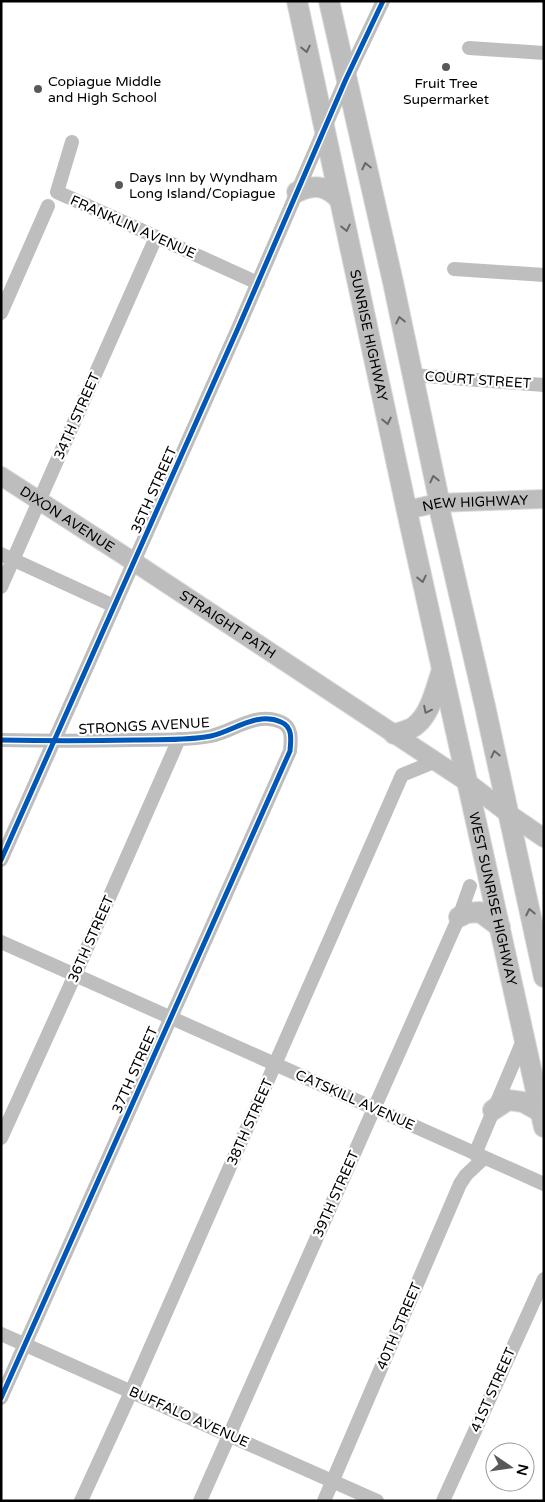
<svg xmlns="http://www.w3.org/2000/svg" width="545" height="1502" viewBox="0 0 545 1502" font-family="'Varela Round',sans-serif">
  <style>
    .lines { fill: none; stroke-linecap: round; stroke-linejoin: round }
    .major-casing { stroke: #dbdbdb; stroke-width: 20 }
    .highway-casing { stroke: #dbdbdb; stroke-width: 22 }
    .minor { stroke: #bebebe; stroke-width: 14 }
    .major { stroke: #bdbdbd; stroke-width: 18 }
    .highway { stroke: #bdbdbd; stroke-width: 20 }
    .cycleway-casing { stroke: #fff; stroke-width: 8 }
    .cycleway { stroke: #0057b8; stroke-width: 5 }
    .oneway { stroke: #686868 }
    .poi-dot { fill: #595959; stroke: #fff; stroke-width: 2 }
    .labels { text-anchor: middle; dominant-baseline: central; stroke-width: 4.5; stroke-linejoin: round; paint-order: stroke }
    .poi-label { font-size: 14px; fill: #000; stroke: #fff; text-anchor: start }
    .street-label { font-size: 14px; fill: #000; stroke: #fff }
  </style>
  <rect width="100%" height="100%" fill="#fff"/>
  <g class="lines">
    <defs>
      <g id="major">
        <path id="s1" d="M 1,476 L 134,562 L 467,782 L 509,814 L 544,838"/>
        <path id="s2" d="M 407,510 L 438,503 L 544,499"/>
      </g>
      <g id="highway">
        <path id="s3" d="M 297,1 L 408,516 L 544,1127"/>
        <path d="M 329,1 L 393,282 L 438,495 L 438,503 L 485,706 L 544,977"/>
        <path d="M 297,192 C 314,184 327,185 340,200"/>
        <path d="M 394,734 C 401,732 411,730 416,725 C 431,713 436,687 442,670"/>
        <path d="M 459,917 L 467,913 L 480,912 L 500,927"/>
        <path d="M 493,1110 L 508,1100 L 523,1102 L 541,1112"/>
      </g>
    </defs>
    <use href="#major" class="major-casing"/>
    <use href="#highway" class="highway-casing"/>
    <g class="minor">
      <path d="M 469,48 L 544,53"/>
      <path d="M 72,142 L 57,192 L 258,283"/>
      <path d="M 454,269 L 544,275"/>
      <path d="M 1,313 L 48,206"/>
      <path d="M 412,375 L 544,385"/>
      <path d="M 1,554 L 114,606"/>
      <path d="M 1,587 L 153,244"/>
      <path d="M 1,740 C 46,741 90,741 135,740 C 160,739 187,741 211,736 C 234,731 257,711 281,722 C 293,727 291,740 290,751 L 1,1398"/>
      <path d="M 1,860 L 239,326 L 346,79 L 383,1"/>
      <path d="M 1,942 L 544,1184"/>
      <path d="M 1,1138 L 75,975 L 179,739"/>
      <path d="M 475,1154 L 524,1038"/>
      <path d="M 1,1334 L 377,1501"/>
      <path d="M 81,1501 L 131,1392 L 402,775 L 436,761"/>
      <path d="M 200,1501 L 459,917 L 470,886"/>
      <path d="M 324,1501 L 460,1184 L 466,1175 L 484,1158"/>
      <path d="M 443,1501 L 544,1279"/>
    </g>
    <use href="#major" class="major"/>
    <use href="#highway" class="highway"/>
    <defs>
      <g id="cycleway">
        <path d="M 1,740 C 46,741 90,741 135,740 C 160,739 187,741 211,736 C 234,731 257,711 281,722 C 293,727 291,740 290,751 L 1,1398"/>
        <path d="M 1,860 L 239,326 L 346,79 L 383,1"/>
      </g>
    </defs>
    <use href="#cycleway" class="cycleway-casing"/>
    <use href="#cycleway" class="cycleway"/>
  </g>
  <defs><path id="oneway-chevron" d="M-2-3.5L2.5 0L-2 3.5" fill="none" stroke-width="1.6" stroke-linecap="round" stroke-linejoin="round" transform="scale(1.25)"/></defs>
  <g class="oneway">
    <use href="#oneway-chevron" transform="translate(306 49) rotate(78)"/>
    <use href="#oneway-chevron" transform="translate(366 166) rotate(-103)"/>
    <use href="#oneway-chevron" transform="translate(346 228) rotate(78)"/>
    <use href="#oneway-chevron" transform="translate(400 320) rotate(-102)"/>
    <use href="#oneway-chevron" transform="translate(387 421) rotate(78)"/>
    <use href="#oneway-chevron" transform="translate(434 479) rotate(-103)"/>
    <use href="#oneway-chevron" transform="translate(422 579) rotate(78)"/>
    <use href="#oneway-chevron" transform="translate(427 710) rotate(116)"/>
    <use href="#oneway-chevron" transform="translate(495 754) rotate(-103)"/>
    <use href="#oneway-chevron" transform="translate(530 912) rotate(-102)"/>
  </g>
  <g class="poi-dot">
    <circle cx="446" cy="67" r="5"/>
    <circle cx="38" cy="89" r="5"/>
    <circle cx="119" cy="185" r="5"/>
  </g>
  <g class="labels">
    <g class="poi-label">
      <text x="48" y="81">Copiague Middle<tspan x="48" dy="16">and High School</tspan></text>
      <text x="446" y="83" text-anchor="middle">Fruit Tree<tspan x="446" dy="16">Supermarket</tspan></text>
      <text x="129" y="177">Days Inn by Wyndham<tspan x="129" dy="16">Long Island/Copiague</tspan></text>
    </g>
    <g class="street-label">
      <text transform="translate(133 227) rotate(24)">FRANKLIN AVENUE</text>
      <text stroke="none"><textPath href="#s3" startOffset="342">SUNRISE HIGHWAY</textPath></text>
      <text transform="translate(478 380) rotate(4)">COURT STREET</text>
      <text transform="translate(77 416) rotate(-66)">34TH STREET</text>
      <text transform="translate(154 490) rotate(-66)">35TH STREET</text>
      <text stroke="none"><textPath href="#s2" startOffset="69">NEW HIGHWAY</textPath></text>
      <text stroke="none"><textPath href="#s1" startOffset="79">DIXON AVENUE</textPath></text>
      <text stroke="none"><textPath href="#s1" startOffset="271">STRAIGHT PATH</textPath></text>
      <text transform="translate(144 726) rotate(-3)">STRONGS AVENUE</text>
      <text stroke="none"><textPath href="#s3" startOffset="919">WEST SUNRISE HIGHWAY</textPath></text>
      <text transform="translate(91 939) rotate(-66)">36TH STREET</text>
      <text transform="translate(135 1070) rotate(-66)">37TH STREET</text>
      <text transform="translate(355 1100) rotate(24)">CATSKILL AVENUE</text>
      <text transform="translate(250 1122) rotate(-66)">38TH STREET</text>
      <text transform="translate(336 1194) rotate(-66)">39TH STREET</text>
      <text transform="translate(399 1326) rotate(-67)">40TH STREET</text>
      <text transform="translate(493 1390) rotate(-66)">41ST STREET</text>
      <text transform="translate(189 1417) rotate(24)">BUFFALO AVENUE</text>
    </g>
  </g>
  <rect width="545" height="1502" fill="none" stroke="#000000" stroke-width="5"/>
  <g transform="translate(510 1467) rotate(103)"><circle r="24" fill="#ffffff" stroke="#999999"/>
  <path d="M0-4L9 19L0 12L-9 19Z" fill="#595959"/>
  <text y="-8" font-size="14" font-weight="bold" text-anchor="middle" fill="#000000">N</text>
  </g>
</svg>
